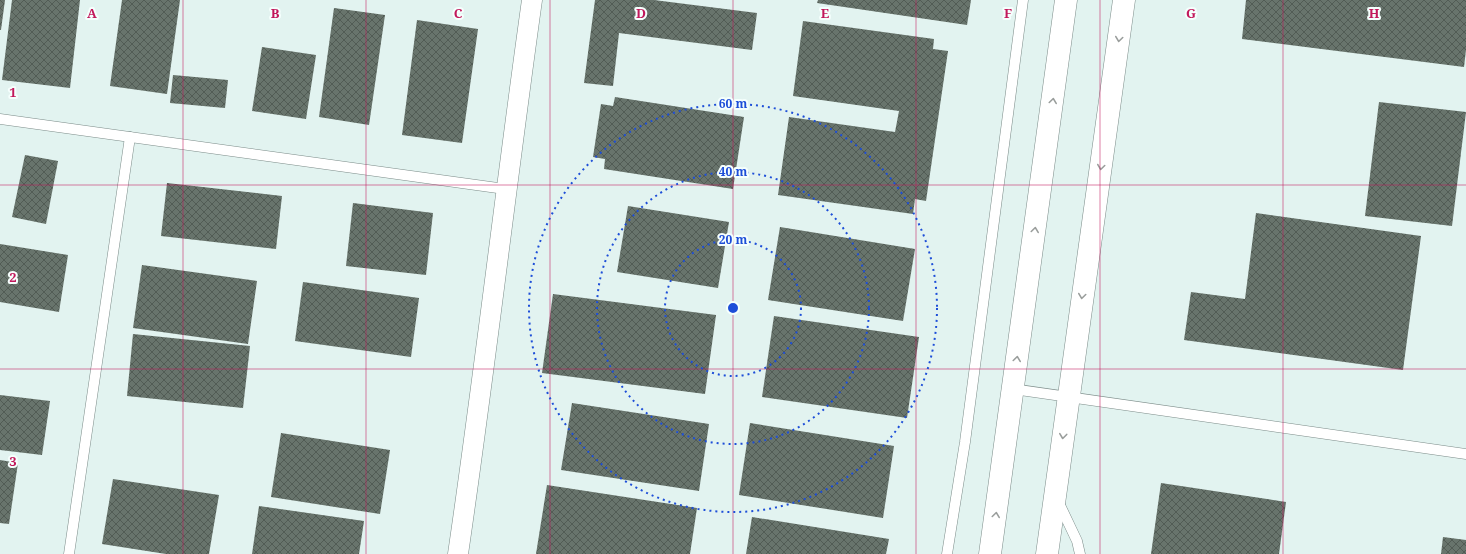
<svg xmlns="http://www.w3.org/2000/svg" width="1466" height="554" viewBox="0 0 1466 554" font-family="'Noto Serif',serif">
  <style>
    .building { fill: url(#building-cross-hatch) }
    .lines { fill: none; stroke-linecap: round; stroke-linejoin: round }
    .service-casing { stroke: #7b8b88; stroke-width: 11 }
    .minor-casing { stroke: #7b8b88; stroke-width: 21 }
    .secondary-casing { stroke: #7b8b88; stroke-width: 23 }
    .service { stroke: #fff; stroke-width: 10 }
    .minor { stroke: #fff; stroke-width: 20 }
    .secondary { stroke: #fff; stroke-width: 22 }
    .oneway { stroke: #9a9e9c }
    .grid { fill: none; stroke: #c2185b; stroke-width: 1; stroke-opacity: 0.55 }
    .ring { fill: none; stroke: #1d4ed8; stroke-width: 2; stroke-dasharray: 2 4 }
    .grid-label { font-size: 13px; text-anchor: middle; font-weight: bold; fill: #c2185b; stroke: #f5fffd; stroke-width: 4; stroke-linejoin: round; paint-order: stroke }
    .centre { fill: #1d4ed8; stroke: #f5fffd; stroke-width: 2 }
    .ring-label { font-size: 12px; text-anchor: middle; font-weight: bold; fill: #1d4ed8; stroke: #f5fffd; stroke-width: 4; stroke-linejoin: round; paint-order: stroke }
  </style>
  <defs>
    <pattern id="building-cross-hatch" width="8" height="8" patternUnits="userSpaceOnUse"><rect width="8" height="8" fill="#68746c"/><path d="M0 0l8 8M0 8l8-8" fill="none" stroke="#525c55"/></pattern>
  </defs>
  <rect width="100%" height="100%" fill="#e2f3f0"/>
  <g class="building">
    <path d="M 0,0 L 5,0 L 1,30 L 0,30 Z"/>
    <path d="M 12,0 L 80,0 L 70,88 L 2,80 Z"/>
    <path d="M 122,0 L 180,0 L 167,94 L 110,86 Z"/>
    <path d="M 595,0 L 654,0 L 757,13 L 752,50 L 619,33 L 613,86 L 584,83 Z"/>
    <path d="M 818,0 L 971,0 L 967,25 L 817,3 Z"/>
    <path d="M 1246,0 L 1466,0 L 1466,50 L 1464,67 L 1242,39 Z"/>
    <path d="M 334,8 L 385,15 L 369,125 L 319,117 Z"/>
    <path d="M 417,20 L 478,29 L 462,143 L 402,135 Z"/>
    <path d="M 803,21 L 934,39 L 933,49 L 948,51 L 926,201 L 915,199 L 913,214 L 778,195 L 789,117 L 895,132 L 899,111 L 793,96 Z"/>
    <path d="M 262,47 L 316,55 L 306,119 L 252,111 Z"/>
    <path d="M 173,75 L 228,80 L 225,108 L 170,103 Z"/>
    <path d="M 615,97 L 744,117 L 733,189 L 604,169 L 605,159 L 593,157 L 601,104 L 613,106 Z"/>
    <path d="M 1379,102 L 1466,112 L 1452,226 L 1365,216 Z"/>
    <path d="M 25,155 L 58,161 L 46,224 L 12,217 Z"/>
    <path d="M 167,183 L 282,196 L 276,249 L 161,236 Z"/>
    <path d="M 353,203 L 433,213 L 426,275 L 346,266 Z"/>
    <path d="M 628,206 L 729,222 L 718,288 L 617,272 Z"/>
    <path d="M 1256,213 L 1421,236 L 1403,370 L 1184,340 L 1191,292 L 1245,299 Z"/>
    <path d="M 780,227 L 915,249 L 903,321 L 768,300 Z"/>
    <path d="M 0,244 L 68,255 L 59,312 L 0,302 Z"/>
    <path d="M 142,265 L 257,281 L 248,344 L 133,328 Z"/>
    <path d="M 303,282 L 419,298 L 411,357 L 295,341 Z"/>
    <path d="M 553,294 L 716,315 L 705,394 L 542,373 Z"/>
    <path d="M 774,316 L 919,337 L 907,418 L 762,397 Z"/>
    <path d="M 133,334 L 250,346 L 243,408 L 127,396 Z"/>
    <path d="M 0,395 L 50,401 L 42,455 L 0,450 Z"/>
    <path d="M 572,403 L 709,424 L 699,491 L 561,470 Z"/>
    <path d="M 750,423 L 894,446 L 883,518 L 739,495 Z"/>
    <path d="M 281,433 L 390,450 L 380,514 L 271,497 Z"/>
    <path d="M 0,460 L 18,463 L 9,524 L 0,523 Z"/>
    <path d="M 113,479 L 219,495 L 209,554 L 166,554 L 102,544 Z"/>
    <path d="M 1161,483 L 1286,502 L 1279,554 L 1151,554 Z"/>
    <path d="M 547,485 L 697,508 L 690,554 L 536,554 Z"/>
    <path d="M 259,506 L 364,521 L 359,554 L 252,554 Z"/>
    <path d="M 752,517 L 889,539 L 886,554 L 746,554 Z"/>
    <path d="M 1443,537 L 1466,540 L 1466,554 L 1441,554 Z"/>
  </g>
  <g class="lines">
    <defs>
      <g id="service">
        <path d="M 0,119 L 505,189"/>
        <path d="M 1013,389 L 1466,454"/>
        <path d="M 1058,501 L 1077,541 L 1080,554"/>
        <path d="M 69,554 L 130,137"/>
        <path d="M 947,554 L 965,442 L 1023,0"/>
      </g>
      <path id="minor" d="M 458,554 C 485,370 506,185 532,0"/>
      <g id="secondary">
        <path d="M 990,554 L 1066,0"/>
        <path d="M 1047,554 L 1124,0"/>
      </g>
    </defs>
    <use href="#service" class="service-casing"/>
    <use href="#minor" class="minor-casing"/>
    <use href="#secondary" class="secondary-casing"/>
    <use href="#service" class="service"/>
    <use href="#minor" class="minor"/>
    <use href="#secondary" class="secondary"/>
  </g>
  <defs><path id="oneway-chevron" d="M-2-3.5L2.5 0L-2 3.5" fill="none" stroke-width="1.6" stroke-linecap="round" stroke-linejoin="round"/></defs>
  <g class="oneway">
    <use href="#oneway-chevron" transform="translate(1119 39) rotate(98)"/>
    <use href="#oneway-chevron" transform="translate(1053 101) rotate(-82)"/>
    <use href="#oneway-chevron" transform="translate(1101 167) rotate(98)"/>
    <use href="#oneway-chevron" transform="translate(1035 230) rotate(-82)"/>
    <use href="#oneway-chevron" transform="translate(1082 296) rotate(98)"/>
    <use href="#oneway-chevron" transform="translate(1017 359) rotate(-82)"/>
    <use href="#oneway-chevron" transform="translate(1063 436) rotate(97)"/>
    <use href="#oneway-chevron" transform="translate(996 515) rotate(-82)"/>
  </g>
  <path class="grid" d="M 183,0 L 183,554M 366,0 L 366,554M 550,0 L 550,554M 733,0 L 733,554M 916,0 L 916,554M 1100,0 L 1100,554M 1283,0 L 1283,554M 0,185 L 1466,185M 0,369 L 1466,369"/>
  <g class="ring">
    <circle cx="733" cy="308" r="68"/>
    <circle cx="733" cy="308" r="136"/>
    <circle cx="733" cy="308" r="204"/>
  </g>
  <g class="grid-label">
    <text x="92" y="18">A</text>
    <text x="275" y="18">B</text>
    <text x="458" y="18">C</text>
    <text x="641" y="18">D</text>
    <text x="825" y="18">E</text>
    <text x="1008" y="18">F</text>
    <text x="1191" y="18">G</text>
    <text x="1374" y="18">H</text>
    <text x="13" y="97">1</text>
    <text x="13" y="282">2</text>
    <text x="13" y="466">3</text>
  </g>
  <circle cx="733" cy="308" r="6" class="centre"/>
  <g class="ring-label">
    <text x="733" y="108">60 m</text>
    <text x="733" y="176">40 m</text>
    <text x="733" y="244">20 m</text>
  </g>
</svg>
